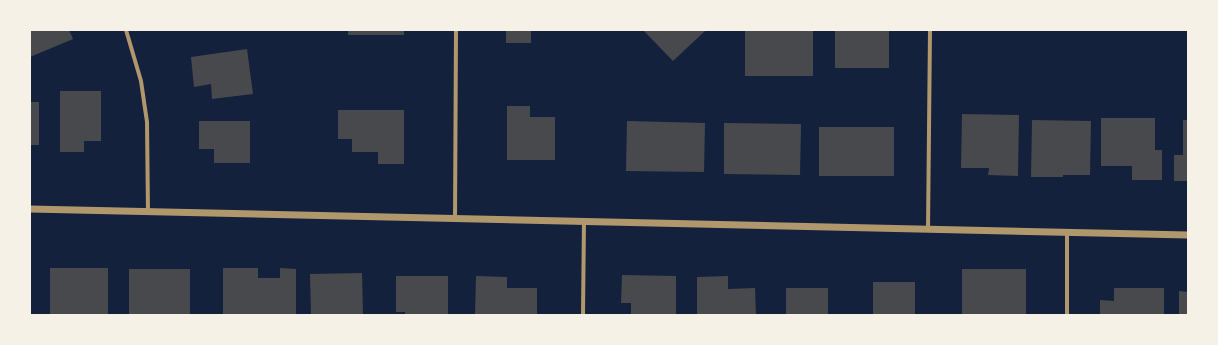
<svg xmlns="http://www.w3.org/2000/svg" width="1218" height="345" viewBox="0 0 1218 345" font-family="Cabin,sans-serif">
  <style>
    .building { fill: #48494c }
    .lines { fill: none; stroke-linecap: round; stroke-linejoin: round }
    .minor { stroke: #b1986c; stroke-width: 4 }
    .tertiary { stroke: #b1986c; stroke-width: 7 }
  </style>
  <rect width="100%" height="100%" fill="#14213d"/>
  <g class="building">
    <path d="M 30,30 L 69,30 L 73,39 L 30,57 Z"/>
    <rect x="348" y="30" width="56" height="5"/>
    <rect x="506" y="30" width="25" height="13"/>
    <path d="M 643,30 L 706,30 L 673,61 Z"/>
    <rect x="745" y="30" width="68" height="46"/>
    <rect x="835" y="30" width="54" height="38"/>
    <path d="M 247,49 L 253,94 L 212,99 L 211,84 L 194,87 L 191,57 Z"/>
    <path d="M 60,91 L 101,91 L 101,141 L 84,141 L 84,152 L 60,152 Z"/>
    <rect x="30" y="102" width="9" height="43"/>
    <path d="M 507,106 L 530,106 L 530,117 L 555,117 L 555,160 L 507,160 Z"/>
    <path d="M 338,110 L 404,110 L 404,164 L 378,164 L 378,152 L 352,152 L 352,139 L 338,139 Z"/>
    <path d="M 962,114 L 1019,115 L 1018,176 L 988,175 L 989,168 L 961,168 Z"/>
    <path d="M 1101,118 L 1155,118 L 1155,150 L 1162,150 L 1162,180 L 1132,180 L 1132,166 L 1101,166 Z"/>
    <path d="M 1032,120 L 1091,121 L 1090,175 L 1063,175 L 1063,177 L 1031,177 Z"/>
    <path d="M 1183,120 L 1188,120 L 1188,181 L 1174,181 L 1174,155 L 1183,155 Z"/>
    <path d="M 199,121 L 250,121 L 250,163 L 214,163 L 214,149 L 199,149 Z"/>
    <path d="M 627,121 L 705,123 L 704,172 L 626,171 Z"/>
    <path d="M 724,123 L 801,124 L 800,175 L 724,174 Z"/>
    <rect x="819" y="127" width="75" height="49"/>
    <rect x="50" y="268" width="58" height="47"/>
    <path d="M 223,268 L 258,268 L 258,278 L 280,278 L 280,268 L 296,269 L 296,315 L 223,315 Z"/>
    <rect x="129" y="269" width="61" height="46"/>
    <rect x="962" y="269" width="64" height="46"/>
    <path d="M 362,273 L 363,315 L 311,315 L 310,274 Z"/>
    <path d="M 622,275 L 676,276 L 676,315 L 631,315 L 631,303 L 621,303 Z"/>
    <path d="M 396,276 L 448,276 L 448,315 L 405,315 L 405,312 L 396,312 Z"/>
    <path d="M 476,276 L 507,277 L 507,288 L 537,288 L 537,315 L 475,315 Z"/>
    <path d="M 728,276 L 728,289 L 755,288 L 756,315 L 697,315 L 697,277 Z"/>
    <rect x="873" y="282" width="42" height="33"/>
    <rect x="786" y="288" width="42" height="27"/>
    <path d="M 1114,288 L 1164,288 L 1164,315 L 1100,315 L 1100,300 L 1114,301 Z"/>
    <path d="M 1179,291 L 1188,292 L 1188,315 L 1179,315 Z"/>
  </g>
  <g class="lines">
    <g class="minor">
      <path d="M 126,30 L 141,81 L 147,122 L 148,213"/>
      <path d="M 455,219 L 456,30"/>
      <path d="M 928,230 L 930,30"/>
      <path d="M 1067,232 L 1067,315"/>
      <path d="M 583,315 L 584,220"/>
    </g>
    <path class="tertiary" d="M 30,209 L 1188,235"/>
  </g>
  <rect width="1218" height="345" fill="none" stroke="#f6f1e7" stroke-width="62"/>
</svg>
